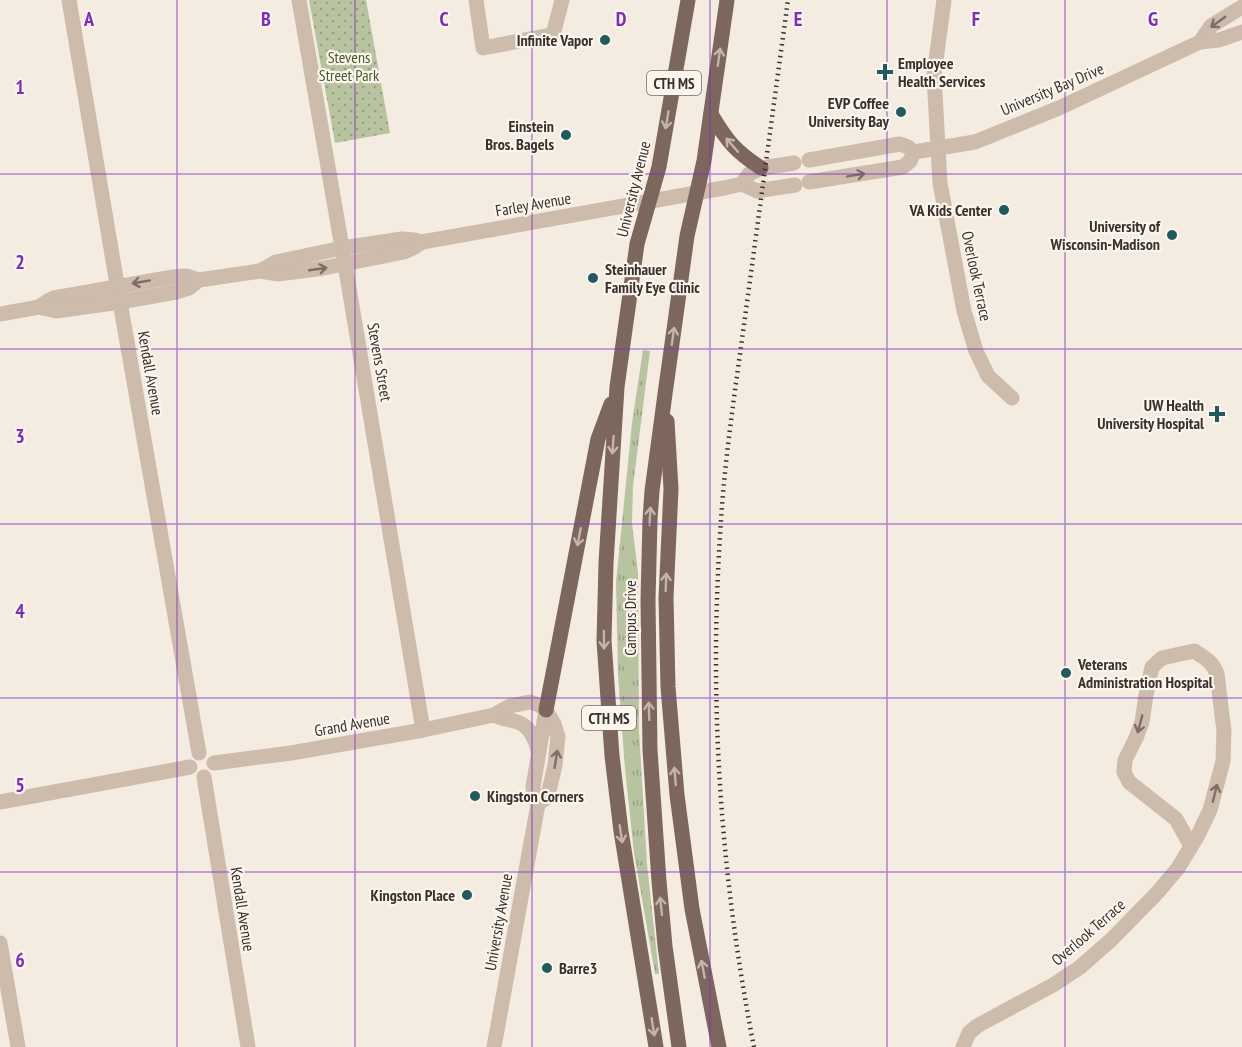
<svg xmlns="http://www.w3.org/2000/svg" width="1242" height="1047" viewBox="0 0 1242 1047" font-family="'PT Sans Narrow',sans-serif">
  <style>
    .grass { fill: url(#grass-tufts) }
    .park { fill: url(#park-dots) }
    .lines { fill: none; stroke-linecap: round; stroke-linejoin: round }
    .minor { stroke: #cdbbac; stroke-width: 15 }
    .major { stroke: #7d675c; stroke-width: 15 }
    .rail { stroke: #3b302b; stroke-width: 4.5; stroke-dasharray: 1.5 4.5; stroke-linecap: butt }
    .oneway { stroke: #7d6f65 }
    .oneway2 { stroke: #c2b5ac }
    .grid { fill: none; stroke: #7b2cbf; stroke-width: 1.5; stroke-opacity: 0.55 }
    .poi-dot { fill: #1f5a5e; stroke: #fbf5ee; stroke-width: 2 }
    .labels { text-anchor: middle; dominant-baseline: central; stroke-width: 4.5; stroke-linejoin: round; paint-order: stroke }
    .shield { fill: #fbf5ee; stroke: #756b66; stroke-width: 1.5 }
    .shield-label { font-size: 15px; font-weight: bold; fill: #3b302b }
    .poi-label { font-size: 16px; font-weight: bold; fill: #3b302b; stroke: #fbf5ee; text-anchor: end }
    .park-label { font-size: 16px; fill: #4a5a2e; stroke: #fbf5ee }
    .street-label { font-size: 16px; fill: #3b302b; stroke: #fbf5ee }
    .grid-label { font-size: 20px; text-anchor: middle; font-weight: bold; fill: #7b2cbf; stroke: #fbf5ee; stroke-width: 4.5; stroke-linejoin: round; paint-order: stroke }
  </style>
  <defs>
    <pattern id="grass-tufts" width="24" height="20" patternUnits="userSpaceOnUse" patternTransform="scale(1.5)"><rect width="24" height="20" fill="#b8c4a0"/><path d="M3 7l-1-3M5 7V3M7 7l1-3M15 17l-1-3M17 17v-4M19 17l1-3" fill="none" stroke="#97a083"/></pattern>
    <pattern id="park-dots" width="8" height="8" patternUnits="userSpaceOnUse" patternTransform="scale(1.5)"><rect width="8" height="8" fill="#b8c4a0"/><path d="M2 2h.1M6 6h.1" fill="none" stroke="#97a083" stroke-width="1.8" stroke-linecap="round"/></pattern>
  </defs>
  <rect width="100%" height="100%" fill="#f4ebe1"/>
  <path class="grass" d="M 643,350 L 650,351 L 633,486 L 632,523 L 638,573 L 639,730 L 647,864 L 659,974 L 655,974 L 634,853 L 625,769 L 618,674 L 616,583 L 632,423 Z"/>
  <path class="park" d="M 309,0 L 366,0 L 390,133 L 335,143 Z"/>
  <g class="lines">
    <g class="minor">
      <path d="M 69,0 L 120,302 L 199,753"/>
      <path d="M 299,0 L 348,282 L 423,730"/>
      <path d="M 476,0 L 483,48 L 551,35 L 554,31 L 562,0"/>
      <path d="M 944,0 L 934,75 L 940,183 L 964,311 L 976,351 L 988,376 L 1012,398"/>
      <path d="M 1200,42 L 1211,26 L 1242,7"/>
      <path d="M 809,160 L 900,144 L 908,147 L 914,152 L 975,142 L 1059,108 L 1200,42 L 1219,40 L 1242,32"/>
      <path d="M 809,182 L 903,167 L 910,161 L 914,152"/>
      <path d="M 742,184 L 757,191 L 795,185"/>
      <path d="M 260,271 L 276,262 L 342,248 L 402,239 L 414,240 L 422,242 L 724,188 L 742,184 L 749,174 L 761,168 L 794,163"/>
      <path d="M 39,307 L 46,302 L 54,298 L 173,277 L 187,276 L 199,280 L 260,271 L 278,274 L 324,268 L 404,252 L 415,247 L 422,242"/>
      <path d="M 0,314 L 39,307 L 56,311 L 120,302 L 176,292 L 189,288 L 199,280"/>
      <path d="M 494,715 C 501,719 507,719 514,721 C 529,724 536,739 538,752"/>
      <path d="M 214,763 L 291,753 L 423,730 L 494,715 L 510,706 L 530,702 L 539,705 L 546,710 L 554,724 L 558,737 L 555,765 L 549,791 L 546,798 L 538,804"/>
      <path d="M 204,777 L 248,1047"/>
      <path d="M 0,802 L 190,767"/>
      <path d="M 538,804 L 534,796 L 533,787 L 546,710"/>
      <path d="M 0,943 L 18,1047"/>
      <path d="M 494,1047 L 538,804"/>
      <path d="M 963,1047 L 969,1033 L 977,1026 L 1053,985 L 1079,968 L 1111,940 L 1158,892 L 1178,868 L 1198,835 L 1210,810 L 1223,761 L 1224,731 L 1217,674 C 1213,662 1204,657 1194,651 L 1162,658 L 1152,667 L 1146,695 L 1142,722 L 1136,738 L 1125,760 L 1124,772 L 1129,782 L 1176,819 L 1191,846"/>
    </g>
    <g class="major">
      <path d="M 711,114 C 727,141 735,151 761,168"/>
      <path d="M 667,421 L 671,489 L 666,598 L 668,687 L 677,795 L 692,909 L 719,1047"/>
      <path d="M 546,710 L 598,439 L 611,404"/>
      <path d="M 656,1047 L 621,831 L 612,756 L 604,641 L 606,563 L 617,387 L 637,244 L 659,167 L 688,0"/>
      <path d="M 679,1047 L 665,946 L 659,881 L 650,750 L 648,600 L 650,520 L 652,491 L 665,394 L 687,236 L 704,161 L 727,0"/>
    </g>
    <path class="rail" d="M 754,1047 C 721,879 709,707 720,536 C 724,460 736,385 746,310 C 760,206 774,103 788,0"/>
  </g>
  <defs><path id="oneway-shaft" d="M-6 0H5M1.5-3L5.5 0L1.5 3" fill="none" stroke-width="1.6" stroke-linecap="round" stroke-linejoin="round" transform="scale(1.5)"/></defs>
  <g class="oneway">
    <use href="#oneway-shaft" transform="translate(1218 22) rotate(144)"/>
    <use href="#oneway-shaft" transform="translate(856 175) rotate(-9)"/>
    <use href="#oneway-shaft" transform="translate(318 269) rotate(-8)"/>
    <use href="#oneway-shaft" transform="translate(141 282) rotate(170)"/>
    <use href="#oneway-shaft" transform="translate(1140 724) rotate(105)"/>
    <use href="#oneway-shaft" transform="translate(556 759) rotate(-81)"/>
    <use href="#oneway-shaft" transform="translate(1215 793) rotate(-76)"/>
  </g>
  <g class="oneway2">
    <use href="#oneway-shaft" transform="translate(719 57) rotate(-82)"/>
    <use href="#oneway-shaft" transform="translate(667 120) rotate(100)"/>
    <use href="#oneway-shaft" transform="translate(732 145) rotate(-131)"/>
    <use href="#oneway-shaft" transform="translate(673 336) rotate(-82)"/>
    <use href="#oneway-shaft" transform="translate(613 445) rotate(94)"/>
    <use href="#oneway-shaft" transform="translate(650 516) rotate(-87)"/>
    <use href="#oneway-shaft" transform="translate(579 537) rotate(101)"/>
    <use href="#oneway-shaft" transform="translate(666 582) rotate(-88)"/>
    <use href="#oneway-shaft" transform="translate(604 640) rotate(89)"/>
    <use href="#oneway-shaft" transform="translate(649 711) rotate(-92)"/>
    <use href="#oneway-shaft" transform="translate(675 776) rotate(-95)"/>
    <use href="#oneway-shaft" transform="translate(621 834) rotate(81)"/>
    <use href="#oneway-shaft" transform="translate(661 906) rotate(-96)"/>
    <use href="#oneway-shaft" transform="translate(703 969) rotate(-101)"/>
    <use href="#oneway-shaft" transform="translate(653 1027) rotate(81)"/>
  </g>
  <path class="grid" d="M 177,0 L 177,1047M 355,0 L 355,1047M 532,0 L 532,1047M 710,0 L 710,1047M 887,0 L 887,1047M 1065,0 L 1065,1047M 0,174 L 1242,174M 0,349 L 1242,349M 0,524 L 1242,524M 0,698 L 1242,698M 0,872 L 1242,872"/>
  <g class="poi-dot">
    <circle cx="605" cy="40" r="6"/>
    <path d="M882 63h6v6h6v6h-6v6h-6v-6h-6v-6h6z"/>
    <circle cx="901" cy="112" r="6"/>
    <circle cx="566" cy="135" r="6"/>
    <circle cx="1004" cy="210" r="6"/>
    <circle cx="1172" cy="235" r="6"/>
    <circle cx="593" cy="278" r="6"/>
    <path d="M1214 405h6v6h6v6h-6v6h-6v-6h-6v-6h6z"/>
    <circle cx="1066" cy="673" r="6"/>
    <circle cx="475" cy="796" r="6"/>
    <circle cx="467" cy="895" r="6"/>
    <circle cx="547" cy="968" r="6"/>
  </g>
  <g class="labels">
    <g class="shield">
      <rect x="647" y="71" width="54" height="24" rx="4.5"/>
      <rect x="582" y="706" width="54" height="24" rx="4.5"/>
    </g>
    <g class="shield-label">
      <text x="674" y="83">CTH MS</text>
      <text x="609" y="718">CTH MS</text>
    </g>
    <g class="poi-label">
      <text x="593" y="40">Infinite Vapor</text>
      <text x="898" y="63" text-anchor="start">Employee<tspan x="898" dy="18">Health Services</tspan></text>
      <text x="889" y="103">EVP Coffee<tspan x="889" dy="18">University Bay</tspan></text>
      <text x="554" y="126">Einstein<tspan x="554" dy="18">Bros. Bagels</tspan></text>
      <text x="992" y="210">VA Kids Center</text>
      <text x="1160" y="226">University of<tspan x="1160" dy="18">Wisconsin-Madison</tspan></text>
      <text x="605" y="269" text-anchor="start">Steinhauer<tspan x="605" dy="18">Family Eye Clinic</tspan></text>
      <text x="1204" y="405">UW Health<tspan x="1204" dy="18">University Hospital</tspan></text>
      <text x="1078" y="664" text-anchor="start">Veterans<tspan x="1078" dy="18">Administration Hospital</tspan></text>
      <text x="487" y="796" text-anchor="start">Kingston Corners</text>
      <text x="455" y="895">Kingston Place</text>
      <text x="559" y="968" text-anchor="start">Barre3</text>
    </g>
    <g class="park-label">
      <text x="349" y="57">Stevens<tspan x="349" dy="18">Street Park</tspan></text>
    </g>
    <g class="street-label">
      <text transform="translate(1052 89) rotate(-23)">University Bay Drive</text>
      <text transform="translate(633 189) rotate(-76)">University Avenue</text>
      <text transform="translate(533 204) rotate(-10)">Farley Avenue</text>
      <text transform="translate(977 276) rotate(78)">Overlook Terrace</text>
      <text transform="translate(380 362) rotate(80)">Stevens Street</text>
      <text transform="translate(151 373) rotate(80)">Kendall Avenue</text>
      <text transform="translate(630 618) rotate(-90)">Campus Drive</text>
      <text transform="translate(352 724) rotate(-10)">Grand Avenue</text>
      <text transform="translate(243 909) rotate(81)">Kendall Avenue</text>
      <text transform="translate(498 922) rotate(-80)">University Avenue</text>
      <text transform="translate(1088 932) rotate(-41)">Overlook Terrace</text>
    </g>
  </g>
  <g class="grid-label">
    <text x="89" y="26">A</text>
    <text x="266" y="26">B</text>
    <text x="444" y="26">C</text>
    <text x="621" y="26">D</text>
    <text x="798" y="26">E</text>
    <text x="976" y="26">F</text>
    <text x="1153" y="26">G</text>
    <text x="20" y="94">1</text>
    <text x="20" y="269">2</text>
    <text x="20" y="443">3</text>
    <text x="20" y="618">4</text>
    <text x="20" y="792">5</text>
    <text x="20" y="967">6</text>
  </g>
</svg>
